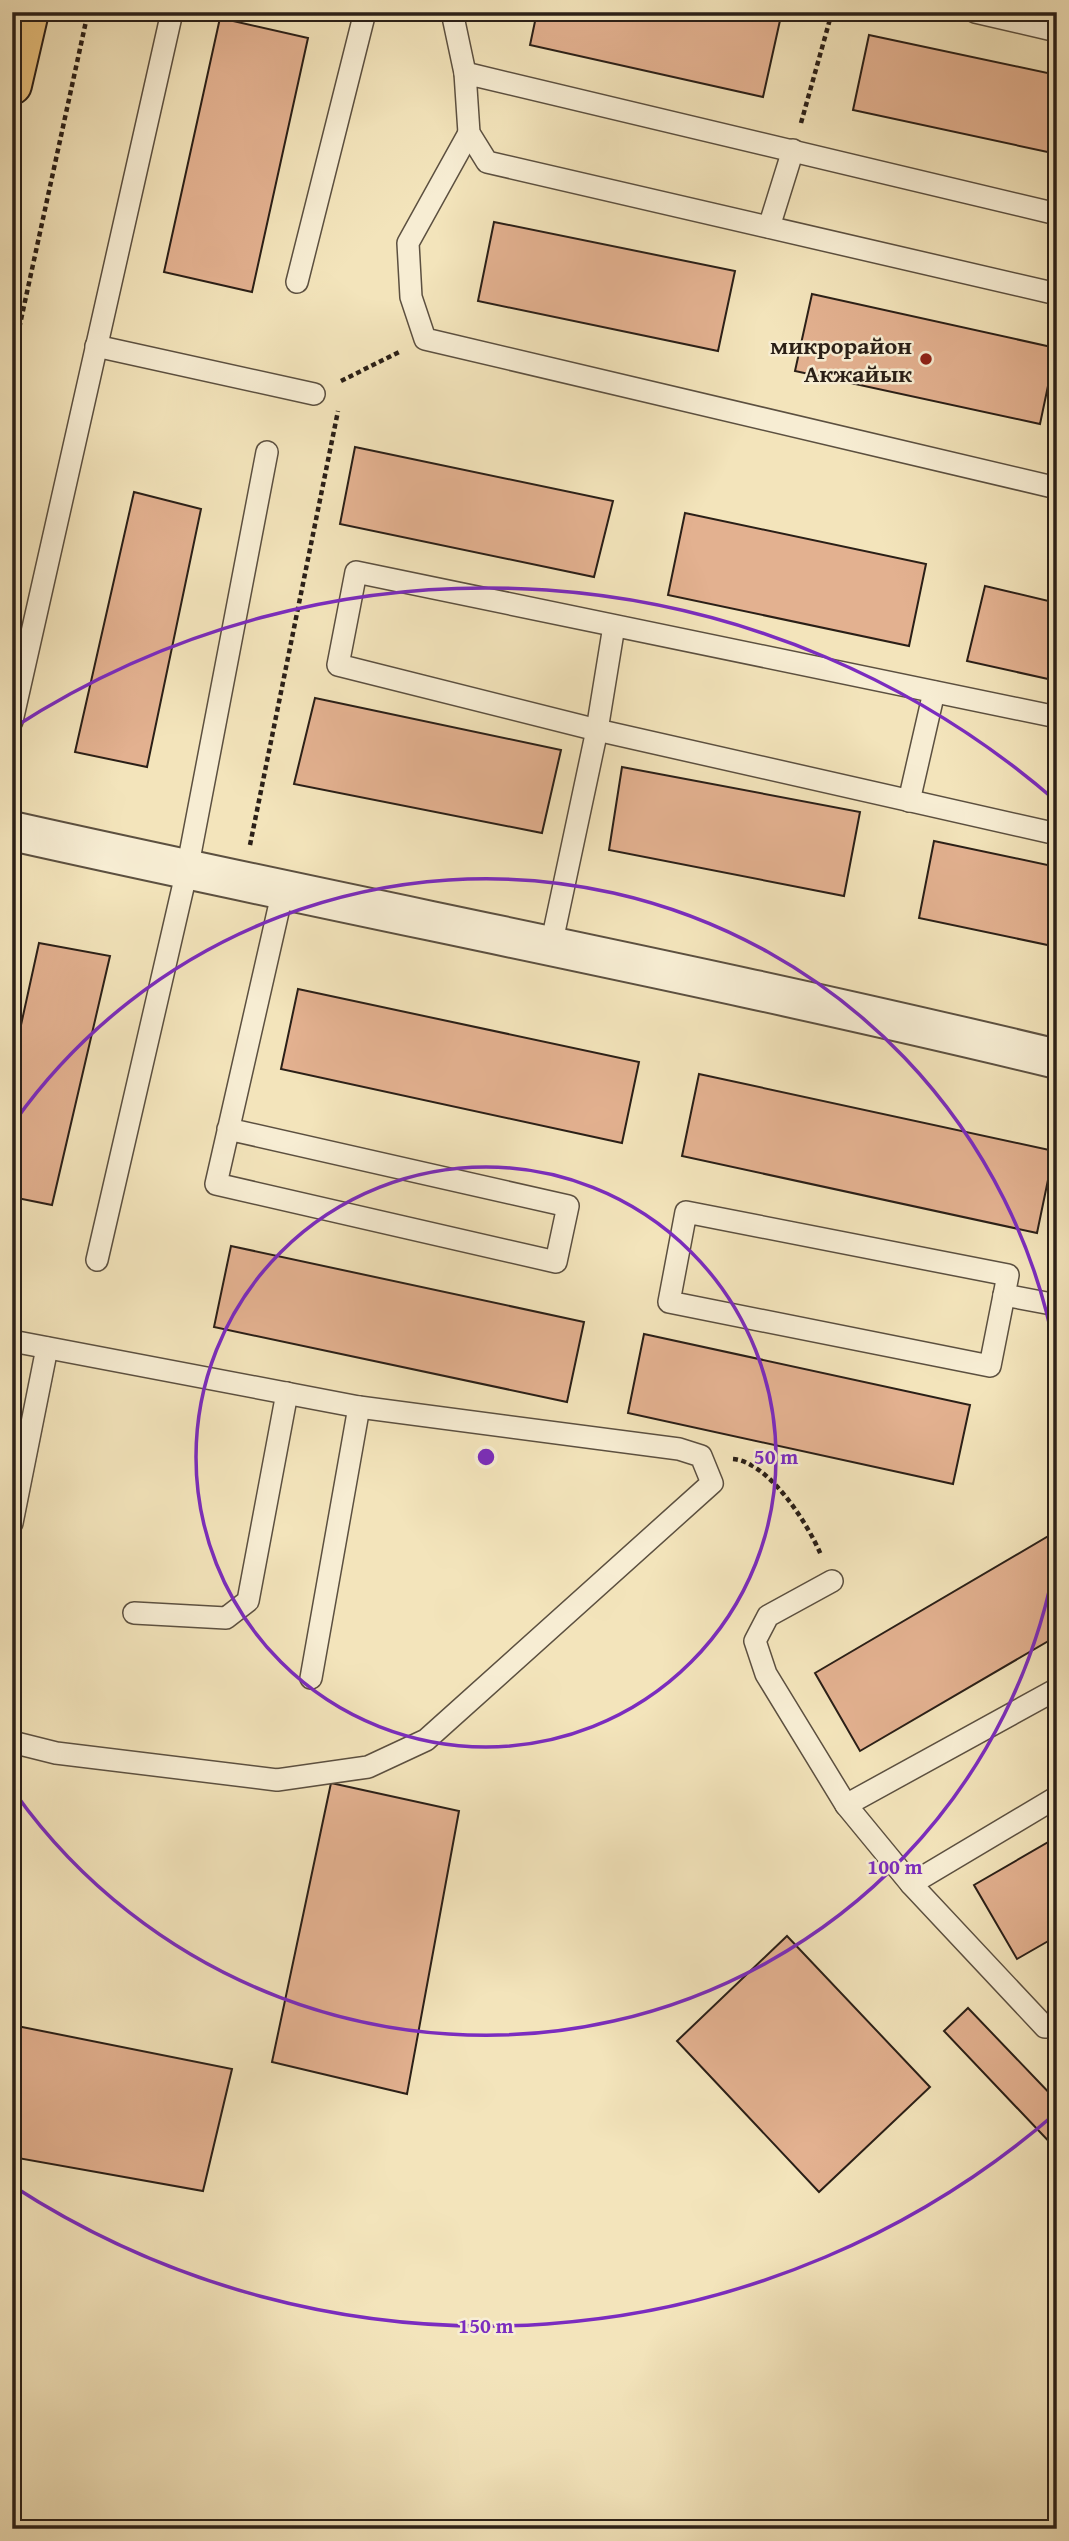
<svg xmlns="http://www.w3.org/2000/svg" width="1069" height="2541" viewBox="0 0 1069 2541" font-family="'Gentium Book Plus',serif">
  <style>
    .building { fill: #e3b190; stroke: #2a1f17; stroke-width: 2 }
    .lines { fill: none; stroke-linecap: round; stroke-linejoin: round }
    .service-casing { stroke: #5c5040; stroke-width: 24 }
    .minor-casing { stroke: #5c5040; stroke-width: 42 }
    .primary-casing { stroke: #2a1f17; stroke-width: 42 }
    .path { stroke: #2a1f17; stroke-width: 4.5; stroke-dasharray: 5 3.5; stroke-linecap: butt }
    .service { stroke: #f7edd3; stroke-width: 21 }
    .minor { stroke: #f7edd3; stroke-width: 38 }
    .primary { stroke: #eac27e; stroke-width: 38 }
    .ring { fill: none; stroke: #7b2cbf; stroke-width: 3.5 }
    .poi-dot { fill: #8f2418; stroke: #f7edd3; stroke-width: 2.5 }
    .labels { text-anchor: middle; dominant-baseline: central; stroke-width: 5; stroke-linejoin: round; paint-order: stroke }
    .poi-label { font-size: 24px; font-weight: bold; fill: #2a1f17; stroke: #f7edd3; text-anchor: end }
    .centre { fill: #7b2cbf; stroke: #f7edd3; stroke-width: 3.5 }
    .ring-label { font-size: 21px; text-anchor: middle; font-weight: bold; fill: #7b2cbf; stroke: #f7edd3; stroke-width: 5; stroke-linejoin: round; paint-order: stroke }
  </style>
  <rect width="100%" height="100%" fill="#f3e4bb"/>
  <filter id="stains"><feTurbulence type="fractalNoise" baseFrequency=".00286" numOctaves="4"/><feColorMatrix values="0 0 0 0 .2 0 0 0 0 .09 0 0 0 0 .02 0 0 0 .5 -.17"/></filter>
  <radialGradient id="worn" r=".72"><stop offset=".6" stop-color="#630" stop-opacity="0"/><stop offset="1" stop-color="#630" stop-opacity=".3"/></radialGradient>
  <g class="building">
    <path d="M 537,12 L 762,12 L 781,16 L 763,97 L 530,45 Z"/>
    <path d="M 220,18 L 308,38 L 252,292 L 164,272 Z"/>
    <path d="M 869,35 L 1057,75 L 1057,154 L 853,110 Z"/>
    <path d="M 494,222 L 735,271 L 718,351 L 478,301 Z"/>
    <path d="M 812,294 L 1056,348 L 1040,424 L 795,371 Z"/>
    <path d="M 355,447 L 613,501 L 594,577 L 340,524 Z"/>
    <path d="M 134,492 L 201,509 L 147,767 L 75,752 Z"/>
    <path d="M 685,513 L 926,564 L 909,646 L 668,595 Z"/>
    <path d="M 985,586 L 1057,603 L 1057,681 L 967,661 Z"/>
    <path d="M 315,698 L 561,750 L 542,833 L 294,784 Z"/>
    <path d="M 622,767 L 860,812 L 844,896 L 609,850 Z"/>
    <path d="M 934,841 L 1057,867 L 1057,947 L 919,918 Z"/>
    <path d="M 39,943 L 110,956 L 52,1205 L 12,1197 L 12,1066 Z"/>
    <path d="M 298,989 L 639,1062 L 622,1143 L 281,1069 Z"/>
    <path d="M 699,1074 L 1054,1151 L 1037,1233 L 682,1156 Z"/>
    <path d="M 231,1246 L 584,1322 L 567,1402 L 214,1327 Z"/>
    <path d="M 644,1334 L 970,1405 L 953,1484 L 628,1413 Z"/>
    <path d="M 1057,1531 L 1057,1636 L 860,1751 L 815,1673 Z"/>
    <path d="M 331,1783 L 459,1811 L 407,2094 L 272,2062 Z"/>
    <path d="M 1057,1837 L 1057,1936 L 1017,1959 L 974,1885 Z"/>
    <path d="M 787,1936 L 930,2087 L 819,2192 L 677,2041 Z"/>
    <path d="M 968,2008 L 1057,2101 L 1057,2150 L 944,2031 Z"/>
    <path d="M 12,2025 L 232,2069 L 203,2191 L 12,2157 Z"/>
    <path d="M 448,2523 L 479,2529 L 447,2529 Z"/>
  </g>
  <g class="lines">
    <defs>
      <g id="service">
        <path d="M 452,12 L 465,73"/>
        <path d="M 975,12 L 1057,31"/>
        <path d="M 469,133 L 408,243 L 411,297 L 425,339 L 1057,488"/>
        <path d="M 1057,214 L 465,73 L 469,133 L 487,162 L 1057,294"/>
        <path d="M 769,227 L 793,150"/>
        <path d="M 297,282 L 365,12"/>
        <path d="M 96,346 L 314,394"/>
        <path d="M 1057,717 L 356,572 L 338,665 L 597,730 L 1057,834"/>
        <path d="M 12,721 L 172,12"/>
        <path d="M 909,801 L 934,692"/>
        <path d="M 551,946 L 597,730 L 614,626"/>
        <path d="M 228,1129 L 568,1206 L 556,1262 L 216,1184 L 283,890"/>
        <path d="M 686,1212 L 1008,1275 L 990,1366 L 669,1302 Z"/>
        <path d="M 97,1260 L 187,870 L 267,452"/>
        <path d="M 1004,1295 L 1057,1305"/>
        <path d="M 12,1341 L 359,1407 L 679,1449 L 701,1456 L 712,1483 L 426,1740 L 368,1767 L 277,1780 L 56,1753 L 12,1742"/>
        <path d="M 12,1523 L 47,1348"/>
        <path d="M 832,1581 L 768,1616 L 755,1641 L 766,1674 L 846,1805"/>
        <path d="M 134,1613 L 226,1618 L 248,1601 L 287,1393"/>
        <path d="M 311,1678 L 359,1407"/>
        <path d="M 1057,1689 L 846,1805 L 911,1884 L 1057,1797"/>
        <path d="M 911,1884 L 1045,2027 L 1057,2027"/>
      </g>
      <path id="minor" d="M 12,831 C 360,909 710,975 1057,1059"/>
      <path id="primary" d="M 12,85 L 29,12"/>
    </defs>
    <use href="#service" class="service-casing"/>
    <use href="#minor" class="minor-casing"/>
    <use href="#primary" class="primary-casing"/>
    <g class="path">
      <path d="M 801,123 L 832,12"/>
      <path d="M 12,361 L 88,12"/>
      <path d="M 341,381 L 399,352"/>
      <path d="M 250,845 L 338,411"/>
      <path d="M 733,1459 C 769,1462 808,1524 821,1555"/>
    </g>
    <use href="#service" class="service"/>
    <use href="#minor" class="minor"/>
    <use href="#primary" class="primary"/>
  </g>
  <g class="ring">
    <circle cx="486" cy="1457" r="290"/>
    <path d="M1056 1558A579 579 0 0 1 15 1793M15 1121A579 579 0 0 1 1056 1356"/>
    <path d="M1056 2113A869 869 0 0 1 13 2186M13 728A869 869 0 0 1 1056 801"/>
  </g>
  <circle class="poi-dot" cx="926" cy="359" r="7"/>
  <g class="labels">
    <g class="poi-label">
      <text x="912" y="345">микрорайон<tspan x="912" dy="28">Акжайык</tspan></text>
    </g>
  </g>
  <circle cx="486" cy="1457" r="10" class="centre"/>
  <g class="ring-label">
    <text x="776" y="1464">50 m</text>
    <text x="895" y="1874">100 m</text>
    <text x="486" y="2333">150 m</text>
  </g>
  <rect width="1069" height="2541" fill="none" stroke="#f3e4bb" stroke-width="42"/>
  <rect x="14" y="14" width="1041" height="2513" fill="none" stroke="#2a1f17" stroke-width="3.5"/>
  <rect x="21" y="21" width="1027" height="2499" fill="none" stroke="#2a1f17" stroke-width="2"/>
  <rect width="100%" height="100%" filter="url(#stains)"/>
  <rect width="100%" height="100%" fill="url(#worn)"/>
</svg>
